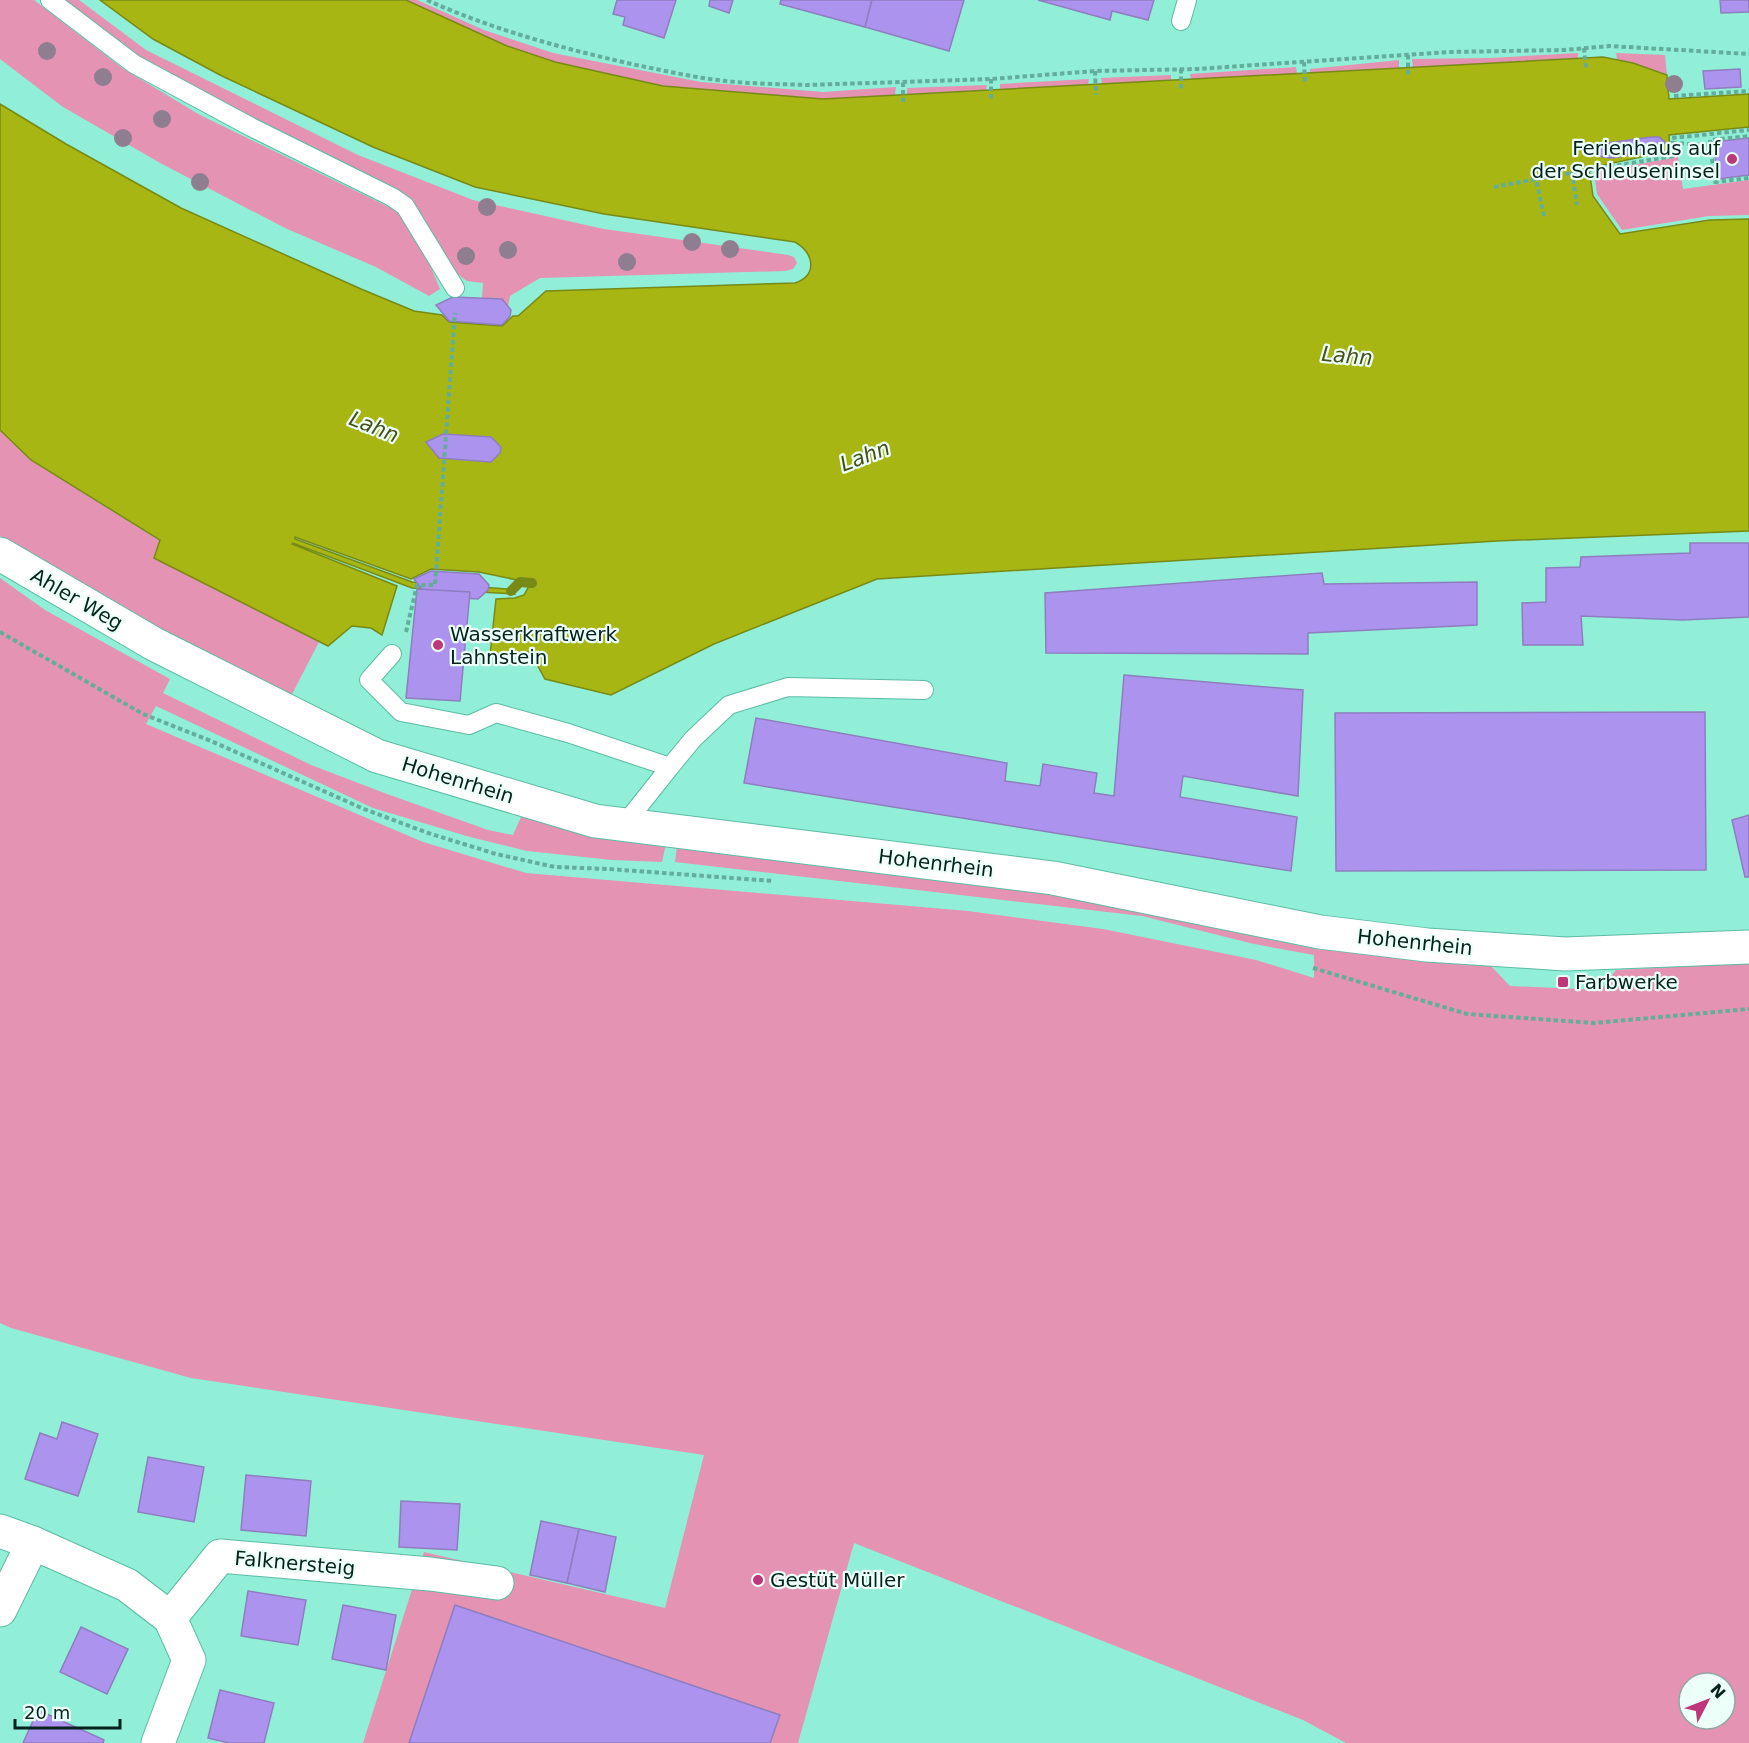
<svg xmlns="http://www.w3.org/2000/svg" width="1749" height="1743" viewBox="0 0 1749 1743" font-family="'DejaVu Sans',sans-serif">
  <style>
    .green { fill: #e493b2; fill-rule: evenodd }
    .water { fill: #a8b613; stroke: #778a16; stroke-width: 1.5 }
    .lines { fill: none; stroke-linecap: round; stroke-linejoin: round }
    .stream { stroke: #778a16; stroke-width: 10 }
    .building { fill: #ac93ee; stroke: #8f7ebf; stroke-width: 1.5 }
    .service-casing { stroke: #5cbba4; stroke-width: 20 }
    .minor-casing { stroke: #5cbba4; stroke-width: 35 }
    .path { stroke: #63ad9a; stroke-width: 4; stroke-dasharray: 4.5 3; stroke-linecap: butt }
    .service { stroke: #fff; stroke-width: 18 }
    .minor { stroke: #fff; stroke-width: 33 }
    .tree { fill: #8f7d90 }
    .poi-dot { fill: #be3778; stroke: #edfff9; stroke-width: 2 }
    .labels { text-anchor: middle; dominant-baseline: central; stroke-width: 4.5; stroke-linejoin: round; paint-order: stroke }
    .poi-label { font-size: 20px; fill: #04231c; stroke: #edfff9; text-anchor: start }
    .street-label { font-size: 20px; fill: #04231c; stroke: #edfff9 }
    .water-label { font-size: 21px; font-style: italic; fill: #494f17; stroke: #edfff9 }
  </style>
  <rect width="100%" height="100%" fill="#90efd6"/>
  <g class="green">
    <path d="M 0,0 L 34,0 L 122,68 L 200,115 L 399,212 L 430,265 L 440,289 L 429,296 L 376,267 L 285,228 L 162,164 L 63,107 L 0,59 Z"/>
    <path d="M 65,0 L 79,0 L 146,50 L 358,155 L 473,200 L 604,229 L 788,255 L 794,257 L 797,263 L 793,269 L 785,271 L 540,278 L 510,296 L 508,306 L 502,299 L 482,298 L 483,283 L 467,281 L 456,273 L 413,204 L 398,190 L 362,172 L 309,149 L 147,64 Z"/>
    <path d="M 406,0 L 417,0 L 484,30 L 553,53 L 701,82 L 823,92 L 896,87 L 895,95 L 823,99 L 663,86 L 555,62 L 507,46 Z"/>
    <path d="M 1578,53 L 1578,58 L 1413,68 L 1412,59 L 1491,58 Z"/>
    <path d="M 1616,53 L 1665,55 L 1667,75 L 1633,63 L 1617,59 Z"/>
    <path d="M 1399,60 L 1399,68 L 1310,73 L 1310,69 Z"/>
    <path d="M 1296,67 L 1297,74 L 1191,80 L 1190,74 Z"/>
    <path d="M 1171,75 L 1171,80 L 1102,84 L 1101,78 Z"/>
    <path d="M 1089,79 L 1088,85 L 1000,90 L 1000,84 Z"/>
    <path d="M 987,85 L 986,90 L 907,94 L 907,88 Z"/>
    <path d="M 1678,157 L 1683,189 L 1749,180 L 1749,215 L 1709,216 L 1622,230 L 1597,194 L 1594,172 Z"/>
    <path d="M 0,430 L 31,460 L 160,541 L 155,558 L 319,642 L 289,700 L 168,635 L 0,536 Z"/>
    <path d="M 0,578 L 45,610 L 170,679 L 163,693 L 311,765 L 387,794 L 488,830 L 513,835 L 521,817 L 596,835 L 666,844 L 662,862 L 612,860 L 527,851 L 470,837 L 373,808 L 156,706 L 146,724 L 423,842 L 526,873 L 968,911 L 1103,929 L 1256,960 L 1314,978 L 1314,955 L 1254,944 L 1142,916 L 675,862 L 677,846 L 1042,890 L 1316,949 L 1489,964 L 1510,986 L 1601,990 L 1616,970 L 1749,963 L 1749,1743 L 1346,1743 L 1303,1720 L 854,1543 L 798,1743 L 363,1743 L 424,1552 L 665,1608 L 704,1455 L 191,1378 L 11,1328 L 0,1323 ZM 1689,1683 L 1725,1683 L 1725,1719 L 1689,1719 Z"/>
  </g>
  <path class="water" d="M 100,0 L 406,0 L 507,46 L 555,62 L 663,86 L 823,99 L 1603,57 L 1633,63 L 1667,75 L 1669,99 L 1749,94 L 1749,127 L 1669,135 L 1670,151 L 1589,168 L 1593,196 L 1620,234 L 1710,220 L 1749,219 L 1749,531 L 1497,541 L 877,579 L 714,644 L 611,695 L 545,679 L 530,652 L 490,655 L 496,599 L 515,598 L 524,595 L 531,583 L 479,572 L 431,569 L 411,579 L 295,537 L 295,539 L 412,582 L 507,589 L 514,594 L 412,588 L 293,543 L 292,544 L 397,586 L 382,635 L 371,628 L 352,626 L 328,646 L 154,558 L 160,540 L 31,460 L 0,430 L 0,104 L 66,144 L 181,208 L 361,289 L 414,311 L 442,315 L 449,322 L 502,326 L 513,316 L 518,316 L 546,291 L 795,283 C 818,275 814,253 795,242 L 604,214 L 475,187 L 373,147 L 222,76 L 153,39 Z"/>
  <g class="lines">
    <path class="stream" d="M 511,591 L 520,582 L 532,583"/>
  </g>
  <g class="building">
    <path d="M 617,0 L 676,0 L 664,38 L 623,25 L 625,17 L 613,14 Z"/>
    <path d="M 710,0 L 733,0 L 729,13 L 709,6 Z"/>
    <path d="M 781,0 L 872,0 L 865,27 L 780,4 Z"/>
    <path d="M 872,0 L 964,0 L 949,51 L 865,27 Z"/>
    <path d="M 1038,0 L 1154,0 L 1148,20 L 1112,11 L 1110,20 Z"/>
    <path d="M 1720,0 L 1749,0 L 1749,12 L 1721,13 Z"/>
    <path d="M 1740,69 L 1741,87 L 1705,89 L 1703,71 Z"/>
    <path d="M 1651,137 L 1659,137 L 1665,142 L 1664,144 L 1653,151 L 1612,158 L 1602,157 L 1598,152 L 1601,144 Z"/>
    <path d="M 1749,138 L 1749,175 L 1718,179 L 1713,142 Z"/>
    <path d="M 453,297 L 502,299 L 511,310 L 510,316 L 502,325 L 449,321 L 436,305 Z"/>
    <path d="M 443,434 L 491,437 L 501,447 L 500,453 L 491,462 L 439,458 L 426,442 Z"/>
    <path d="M 1690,543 L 1749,543 L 1749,617 L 1683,620 L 1581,616 L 1583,645 L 1523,645 L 1522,603 L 1546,602 L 1546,568 L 1580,567 L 1581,557 L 1690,553 Z"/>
    <path d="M 431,571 L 479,574 L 489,585 L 488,590 L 478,599 L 427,596 L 414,579 Z"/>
    <path d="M 1322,573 L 1324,584 L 1477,582 L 1477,625 L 1308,633 L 1308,654 L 1046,653 L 1045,593 Z"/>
    <path d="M 417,589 L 470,592 L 460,701 L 406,698 Z"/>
    <path d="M 1124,675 L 1303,690 L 1298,796 L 1183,776 L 1180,797 L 1297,817 L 1291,871 L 744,783 L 756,718 L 1007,763 L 1005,781 L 1040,786 L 1043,764 L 1097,773 L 1094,793 L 1114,796 Z"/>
    <path d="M 1705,712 L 1706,870 L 1336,871 L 1335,713 Z"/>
    <path d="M 1749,815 L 1749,877 L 1745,877 L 1732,820 Z"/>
    <path d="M 62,1422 L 98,1434 L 78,1496 L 25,1479 L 40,1433 L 57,1439 Z"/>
    <path d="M 148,1457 L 204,1467 L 194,1522 L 138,1512 Z"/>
    <path d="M 246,1475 L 311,1481 L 306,1536 L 241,1530 Z"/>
    <path d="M 401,1501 L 460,1504 L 457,1550 L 399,1547 Z"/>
    <path d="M 541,1521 L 579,1529 L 567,1583 L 530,1575 Z"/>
    <path d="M 579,1529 L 616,1537 L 605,1592 L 567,1583 Z"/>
    <path d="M 248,1591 L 306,1600 L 298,1645 L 241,1636 Z"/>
    <path d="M 343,1605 L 396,1615 L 386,1670 L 332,1659 Z"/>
    <path d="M 455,1605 L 780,1715 L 770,1743 L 409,1743 Z"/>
    <path d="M 81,1627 L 128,1649 L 107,1694 L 60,1672 Z"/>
    <path d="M 220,1690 L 274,1703 L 264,1743 L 229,1743 L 208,1738 Z"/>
    <path d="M 38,1710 L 104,1740 L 103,1743 L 23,1743 Z"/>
  </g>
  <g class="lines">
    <defs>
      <g id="service">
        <path d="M 50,0 L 134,64 L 251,127 L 392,197 L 405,206 L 455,288"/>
        <path d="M 1181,21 L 1187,0"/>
        <path d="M 392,654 L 369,680 L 401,712 L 469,725 L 496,713 L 568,733 L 670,767 L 624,825"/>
        <path d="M 670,767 L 693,739 L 729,705 L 788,687 L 924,690"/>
      </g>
      <g id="minor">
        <path d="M 0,554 L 154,644 L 377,756 L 595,821 L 1053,878 L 1320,932 L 1427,945 L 1565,954 L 1749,947"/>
        <path d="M 0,1531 L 33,1543 L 127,1585 L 170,1618 L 189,1660 L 158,1743"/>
        <path d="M 0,1610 L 33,1543"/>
        <path d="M 170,1618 L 220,1556 L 430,1574 L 497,1583"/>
      </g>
    </defs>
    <use href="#service" class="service-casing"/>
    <use href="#minor" class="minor-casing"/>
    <g class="path">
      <path d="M 427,0 C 493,30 565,49 636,65 C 666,71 696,78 726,81 C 753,84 781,84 808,85 L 991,79 L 1095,71 L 1197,69 L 1449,52 L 1564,50 L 1610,46 L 1749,54"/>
      <path d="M 1584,48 L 1586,68"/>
      <path d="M 1408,55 L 1408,76"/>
      <path d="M 1304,62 L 1305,82"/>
      <path d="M 1181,69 L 1181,89"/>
      <path d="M 1095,71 L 1096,95"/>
      <path d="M 991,79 L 991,100"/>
      <path d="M 1674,96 L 1749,91"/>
      <path d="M 903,102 L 903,82"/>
      <path d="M 1672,143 C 1686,143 1697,146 1710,144 L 1710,140 L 1749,136"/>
      <path d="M 1710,144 L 1715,182 L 1749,178"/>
      <path d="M 1572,172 L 1577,205"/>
      <path d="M 1494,187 L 1536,179"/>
      <path d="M 1544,216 L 1536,179 L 1673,156 L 1672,138 L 1749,130"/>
      <path d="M 0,632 L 143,714 L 211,741 L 364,809 L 428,833 L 496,854 L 555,867 L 609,869 L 773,881"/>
      <path d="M 406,632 L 417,585 L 435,585 L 455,313"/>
      <path d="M 1313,968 L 1467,1014 L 1594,1023 L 1749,1009"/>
    </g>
    <use href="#service" class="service"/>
    <use href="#minor" class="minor"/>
  </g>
  <g class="tree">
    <circle cx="47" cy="51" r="9"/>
    <circle cx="103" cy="77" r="9"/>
    <circle cx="1674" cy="84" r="9"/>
    <circle cx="162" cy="119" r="9"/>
    <circle cx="123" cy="138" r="9"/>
    <circle cx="200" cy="182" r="9"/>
    <circle cx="487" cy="207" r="9"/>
    <circle cx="692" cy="242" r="9"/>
    <circle cx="730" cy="249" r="9"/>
    <circle cx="508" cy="250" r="9"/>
    <circle cx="466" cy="256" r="9"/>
    <circle cx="627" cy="262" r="9"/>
  </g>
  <g class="poi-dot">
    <circle cx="1732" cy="159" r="6"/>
    <circle cx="438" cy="645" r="6"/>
    <rect x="1557" y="976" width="12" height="12" rx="3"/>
    <circle cx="758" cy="1580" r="6"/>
  </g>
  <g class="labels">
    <g class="poi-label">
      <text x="1720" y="148" text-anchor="end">Ferienhaus auf<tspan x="1720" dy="23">der Schleuseninsel</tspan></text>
      <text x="450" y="634">Wasserkraftwerk<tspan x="450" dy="23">Lahnstein</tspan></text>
      <text x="1575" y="982">Farbwerke</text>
      <text x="770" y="1580">Gestüt Müller</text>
    </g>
    <g class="street-label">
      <text transform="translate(77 599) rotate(30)">Ahler Weg</text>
      <text transform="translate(458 780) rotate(17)">Hohenrhein</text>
      <text transform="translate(936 863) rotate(7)">Hohenrhein</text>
      <text transform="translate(1415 942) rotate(6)">Hohenrhein</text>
      <text transform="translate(295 1563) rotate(5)">Falknersteig</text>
    </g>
    <g class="water-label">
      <text transform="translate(1347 356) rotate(5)">Lahn</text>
      <text transform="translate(374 427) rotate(22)">Lahn</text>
      <text transform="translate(865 456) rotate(-21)">Lahn</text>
    </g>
  </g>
  <g transform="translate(1707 1701) rotate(48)"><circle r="28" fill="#edfff9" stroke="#90a7a1" stroke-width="1.5"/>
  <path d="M0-4.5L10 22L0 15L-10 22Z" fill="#be3778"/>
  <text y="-9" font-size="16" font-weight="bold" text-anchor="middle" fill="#04231c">N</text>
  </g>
  <path d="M15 1719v9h105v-9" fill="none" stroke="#04231c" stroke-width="3"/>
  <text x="24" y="1719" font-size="18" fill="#04231c" stroke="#edfff9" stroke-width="4.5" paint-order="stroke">20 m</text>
</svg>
